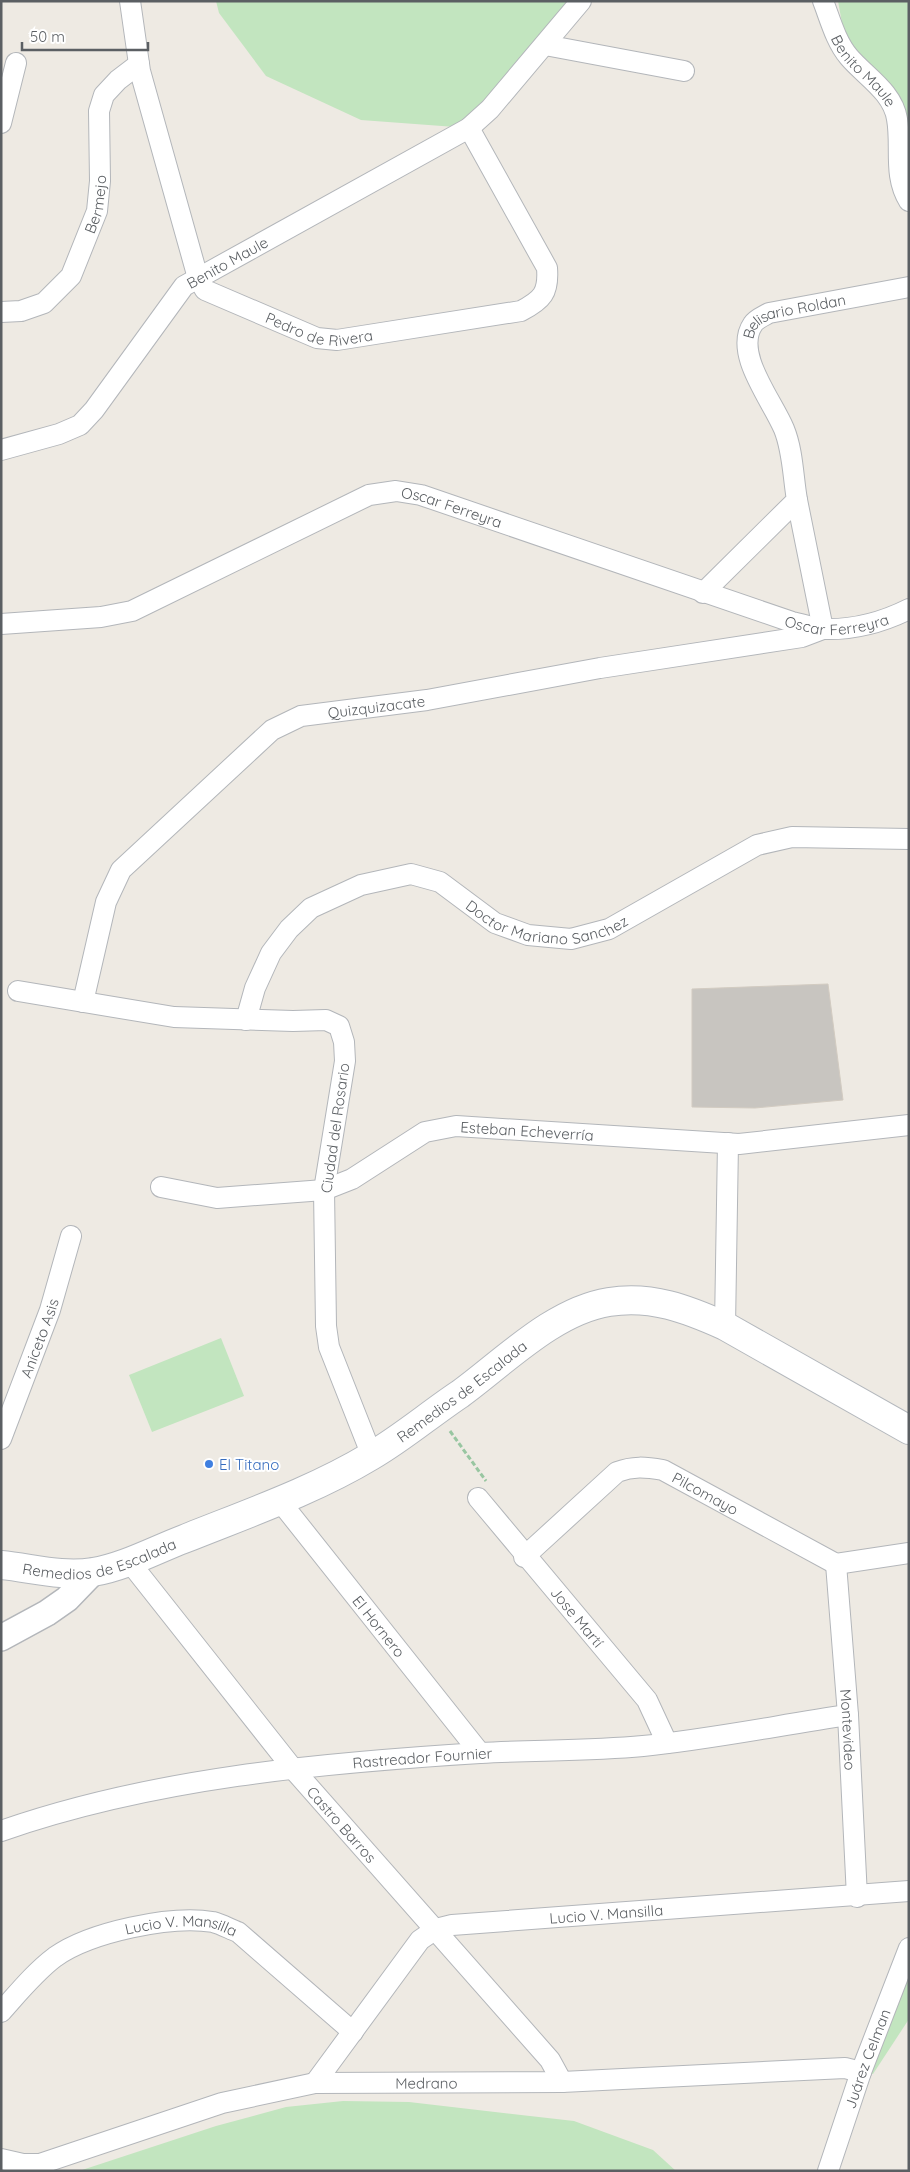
<svg xmlns="http://www.w3.org/2000/svg" width="910" height="2172" viewBox="0 0 910 2172" font-family="Quicksand,sans-serif">
  <style>
    .green { fill: #c2e5bf }
    .building { fill: #c8c5c0; stroke: #d2cbc1 }
    .lines { fill: none; stroke-linecap: round; stroke-linejoin: round }
    .minor-casing { stroke: #b3b6ba; stroke-width: 22 }
    .tertiary-casing { stroke: #b3b6ba; stroke-width: 28 }
    .secondary-casing { stroke: #b4b8bd; stroke-width: 30 }
    .path { stroke: #98c6a1; stroke-width: 3; stroke-dasharray: 5 2.5; stroke-linecap: butt }
    .minor { stroke: #fff; stroke-width: 20 }
    .tertiary { stroke: #fff; stroke-width: 25 }
    .secondary { stroke: #fff; stroke-width: 28 }
    .shop-dot { fill: #3f7fe0; stroke: #fff; stroke-width: 2 }
    .labels { text-anchor: middle; dominant-baseline: central; stroke-width: 4; stroke-linejoin: round; paint-order: stroke }
    .street-label { font-size: 15px; fill: #5b5f63; stroke: #fff }
    .shop-label { font-size: 15px; fill: #366cbe; stroke: #fff; text-anchor: start }
  </style>
  <rect width="100%" height="100%" fill="#eeeae3"/>
  <g class="green">
    <path d="M 216,1 L 581,1 L 469,128 L 361,120 L 266,76 L 219,13 Z"/>
    <path d="M 838,1 L 909,1 L 909,190 L 897,118 L 848,56 Z"/>
    <path d="M 221,1338 L 244,1396 L 152,1432 L 129,1375 Z"/>
    <path d="M 909,1959 L 909,2019 L 873,2074 L 865,2072 Z"/>
    <path d="M 343,2101 L 409,2102 L 574,2121 L 653,2150 L 676,2171 L 79,2171 L 216,2126 L 286,2107 Z"/>
  </g>
  <path class="building" d="M 828,984 L 843,1100 L 755,1108 L 692,1107 L 692,989 Z"/>
  <g class="lines">
    <defs>
      <g id="minor">
        <path id="s1" d="M 130,1 L 140,71 L 198,278 L 205,290 L 317,338 L 337,340 L 521,311 C 542,300 549,293 547,268 L 469,128"/>
        <path id="s2" d="M 823,1 C 830,19 836,42 849,57 C 865,76 893,92 897,119 C 902,146 893,176 909,201"/>
        <path d="M 545,45 L 684,71"/>
        <path d="M 1,123 L 16,63"/>
        <path id="s3" d="M 1,312 L 21,311 L 44,303 L 71,276 L 97,211 L 100,181 L 99,111 L 104,95 L 118,80 L 139,64"/>
        <path id="s4" d="M 1,450 L 59,434 L 80,425 L 94,410 L 184,286 L 469,128 L 490,109 L 581,1"/>
        <path id="s5" d="M 703,593 L 797,500 C 793,477 793,451 784,429 C 772,400 733,353 753,324 C 756,319 764,316 769,313 L 909,287"/>
        <path id="s6" d="M 1,624 L 101,617 L 132,611 L 369,495 L 396,491 L 421,495 L 792,622 C 802,624 813,628 823,629 C 852,630 883,622 909,609"/>
        <path d="M 18,991 L 174,1017 L 293,1021 L 326,1020 L 339,1026 L 344,1042 L 345,1061 L 324,1190 L 326,1326 L 329,1347 L 372,1456"/>
        <path id="s7" d="M 83,1002 L 106,902 L 121,870 L 272,730 L 301,716 L 427,700 L 600,668 L 802,637 L 823,629 L 797,500"/>
        <path id="s8" d="M 246,1020 L 255,988 L 271,953 L 289,929 L 311,908 L 361,885 L 411,874 L 440,882 L 495,923 L 528,935 L 571,939 L 609,929 L 757,845 L 792,837 L 909,839"/>
        <path id="s9" d="M 161,1187 L 217,1198 L 324,1190 L 352,1179 L 425,1132 L 456,1126 L 739,1144 L 909,1125"/>
        <path d="M 725,1326 L 728,1143"/>
        <path id="s10" d="M 1,1439 L 50,1310 L 71,1236"/>
        <path id="s11" d="M 478,1498 L 647,1700 L 667,1743"/>
        <path id="s12" d="M 279,1500 L 480,1753"/>
        <path id="s13" d="M 524,1557 L 617,1472 C 633,1466 645,1467 663,1470 L 836,1564 L 909,1553"/>
        <path id="s14" d="M 128,1560 L 294,1770 L 550,2060 L 562,2082"/>
        <path id="s15" d="M 836,1564 L 848,1715 L 857,1897"/>
        <path id="s16" d="M 1,1831 C 153,1778 320,1763 480,1753 C 534,1750 589,1751 643,1746 C 712,1739 780,1725 848,1715"/>
        <path id="s17" d="M 1,2012 C 18,1993 35,1972 55,1957 C 90,1932 171,1915 213,1922 C 221,1924 230,1929 238,1932 L 353,2032"/>
        <path id="s18" d="M 315,2083 L 420,1940 L 436,1929 L 452,1925 L 909,1891"/>
        <path id="s19" d="M 1,2159 L 23,2164 L 40,2164 L 222,2103 L 315,2083 L 562,2082 L 845,2068 L 861,2072"/>
        <path id="s20" d="M 828,2171 L 861,2072 L 909,1948"/>
      </g>
      <path id="tertiary" d="M 1,1638 L 47,1613 L 67,1599 L 94,1571"/>
      <g id="secondary">
        <path id="s21" d="M 1,1565 C 32,1568 62,1577 93,1572 C 124,1567 155,1550 184,1539 C 246,1514 313,1491 371,1456 C 402,1438 430,1414 460,1394 C 504,1362 553,1311 609,1302 C 651,1295 687,1309 725,1326 L 909,1430"/>
      </g>
    </defs>
    <use href="#minor" class="minor-casing"/>
    <use href="#tertiary" class="tertiary-casing"/>
    <use href="#secondary" class="secondary-casing"/>
    <path class="path" d="M 450,1431 L 486,1481"/>
    <use href="#minor" class="minor"/>
    <use href="#tertiary" class="tertiary"/>
    <use href="#secondary" class="secondary"/>
  </g>
  <circle class="shop-dot" cx="209" cy="1464" r="5"/>
  <g class="labels">
    <g class="street-label">
      <text stroke="none"><textPath href="#s2" startOffset="82">Benito Maule</textPath></text>
      <text stroke="none"><textPath href="#s3" startOffset="159">Bermejo</textPath></text>
      <text stroke="none"><textPath href="#s4" startOffset="306">Benito Maule</textPath></text>
      <text stroke="none"><textPath href="#s5" startOffset="360">Belisario Roldan</textPath></text>
      <text stroke="none"><textPath href="#s1" startOffset="422">Pedro de Rivera</textPath></text>
      <text stroke="none"><textPath href="#s6" startOffset="481">Oscar Ferreyra</textPath></text>
      <text stroke="none"><textPath href="#s6" startOffset="886">Oscar Ferreyra</textPath></text>
      <text stroke="none"><textPath href="#s7" startOffset="452">Quizquizacate</textPath></text>
      <text stroke="none"><textPath href="#s8" startOffset="389">Doctor Mariano Sanchez</textPath></text>
      <text transform="translate(335 1128) rotate(-82)">Ciudad del Rosario</text>
      <text stroke="none"><textPath href="#s9" startOffset="384">Esteban Echeverría</textPath></text>
      <text stroke="none"><textPath href="#s10" startOffset="108">Aniceto Asis</textPath></text>
      <text stroke="none"><textPath href="#s21" startOffset="506">Remedios de Escalada</textPath></text>
      <text stroke="none"><textPath href="#s13" startOffset="221">Pilcomayo</textPath></text>
      <text stroke="none"><textPath href="#s21" startOffset="101">Remedios de Escalada</textPath></text>
      <text stroke="none"><textPath href="#s11" startOffset="155">Jose Martí</textPath></text>
      <text stroke="none"><textPath href="#s12" startOffset="161">El Hornero</textPath></text>
      <text stroke="none"><textPath href="#s15" startOffset="166">Montevideo</textPath></text>
      <text stroke="none"><textPath href="#s16" startOffset="429">Rastreador Fournier</textPath></text>
      <text stroke="none"><textPath href="#s14" startOffset="340">Castro Barros</textPath></text>
      <text stroke="none"><textPath href="#s18" startOffset="368">Lucio V. Mansilla</textPath></text>
      <text stroke="none"><textPath href="#s17" startOffset="210">Lucio V. Mansilla</textPath></text>
      <text stroke="none"><textPath href="#s20" startOffset="119">Juárez Celman</textPath></text>
      <text stroke="none"><textPath href="#s19" startOffset="438">Medrano</textPath></text>
    </g>
    <g class="shop-label">
      <text x="219" y="1464">El Titano</text>
    </g>
  </g>
  <rect width="910" height="2172" fill="none" stroke="#5b5f63" stroke-width="5"/>
  <path d="M22 42v8h126v-8" fill="none" stroke="#5b5f63" stroke-width="2.5"/>
  <text x="30" y="42" font-size="15" fill="#5b5f63" stroke="#ffffff" stroke-width="4" paint-order="stroke">50 m</text>
</svg>
